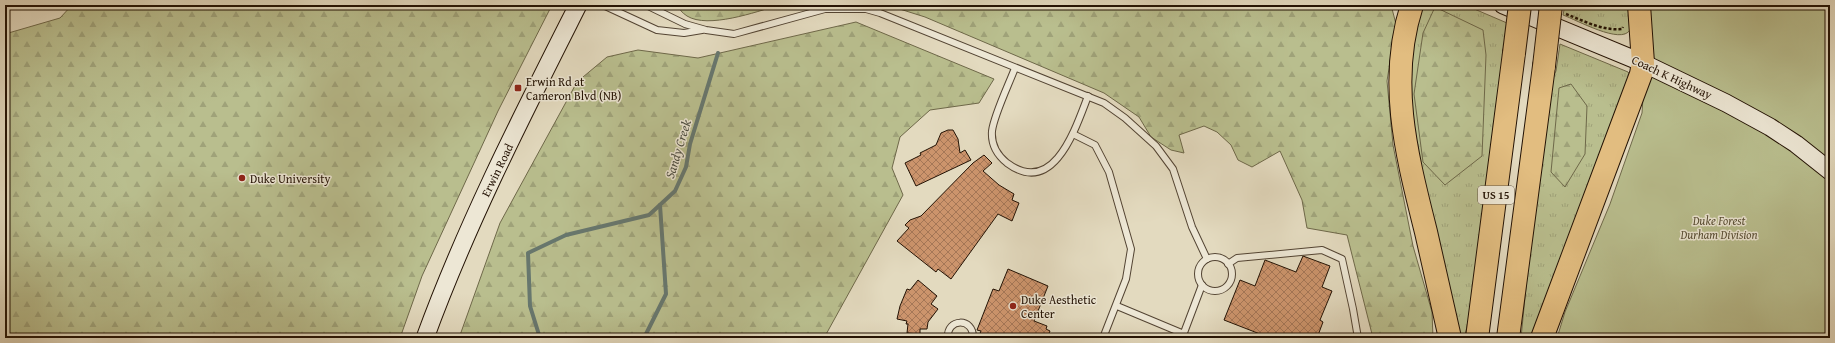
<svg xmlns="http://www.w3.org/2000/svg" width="1835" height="343" viewBox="0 0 1835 343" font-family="'Gentium Book Plus',serif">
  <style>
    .grass { fill: url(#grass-tufts); stroke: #6e6849 }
    .forest { fill: url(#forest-firs); stroke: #6e6849 }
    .park { fill: #b9be8e; stroke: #6e6849 }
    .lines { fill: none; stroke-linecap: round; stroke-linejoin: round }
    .stream { stroke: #67776e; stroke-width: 4 }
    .building { fill: url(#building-cross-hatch); stroke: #231204 }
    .lane-casing { stroke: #534433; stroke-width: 8 }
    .secondary-casing { stroke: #231204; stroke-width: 19 }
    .highway-casing { stroke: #231204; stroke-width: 24 }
    .path { stroke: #231204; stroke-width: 2.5; stroke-dasharray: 3 2; stroke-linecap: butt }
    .lane { stroke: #ede7d5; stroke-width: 6 }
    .secondary { stroke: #ede7d5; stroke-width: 17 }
    .highway { stroke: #e2bd80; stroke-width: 22 }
    .highway-bridge-casing { stroke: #231204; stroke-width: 24; stroke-linecap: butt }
    .highway-bridge { stroke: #e2bd80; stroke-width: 22 }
    .poi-dot { fill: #8f2418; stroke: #ede7d5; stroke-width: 1.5 }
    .labels { text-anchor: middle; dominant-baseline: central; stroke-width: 3; stroke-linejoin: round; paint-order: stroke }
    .shield { fill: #ede7d5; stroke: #605243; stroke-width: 1 }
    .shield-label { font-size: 11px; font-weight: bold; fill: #231204 }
    .street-label { font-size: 12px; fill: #231204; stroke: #ede7d5 }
    .poi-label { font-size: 12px; fill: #231204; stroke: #ede7d5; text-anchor: start }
    .park-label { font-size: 12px; font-style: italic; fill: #584e34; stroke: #ede7d5 }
    .water-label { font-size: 13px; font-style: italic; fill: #4b4d42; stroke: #ede7d5 }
  </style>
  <defs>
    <pattern id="grass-tufts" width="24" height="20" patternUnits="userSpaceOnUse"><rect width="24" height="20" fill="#b9be8e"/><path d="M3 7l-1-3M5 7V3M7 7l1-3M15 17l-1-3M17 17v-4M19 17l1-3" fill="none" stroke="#9fa279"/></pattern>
    <pattern id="forest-firs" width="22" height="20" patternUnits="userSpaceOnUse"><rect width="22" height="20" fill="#b9be8e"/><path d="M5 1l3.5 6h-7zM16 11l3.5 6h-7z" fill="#9fa279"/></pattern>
    <pattern id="building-cross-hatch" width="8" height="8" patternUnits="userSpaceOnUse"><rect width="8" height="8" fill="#cc946c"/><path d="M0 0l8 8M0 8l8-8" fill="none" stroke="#a57757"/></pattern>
  </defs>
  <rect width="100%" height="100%" fill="#e3dabf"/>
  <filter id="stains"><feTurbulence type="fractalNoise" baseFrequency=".005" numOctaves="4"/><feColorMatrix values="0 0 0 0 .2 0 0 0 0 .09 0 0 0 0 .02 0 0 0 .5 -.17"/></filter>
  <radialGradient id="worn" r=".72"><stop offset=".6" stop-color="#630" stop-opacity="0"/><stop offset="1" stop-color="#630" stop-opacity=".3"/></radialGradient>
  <g class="grass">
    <path d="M 1419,5 L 1465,5 L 1507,23 L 1468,323 L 1464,338 L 1455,338 L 1405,104 Z"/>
    <path d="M 1565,5 L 1632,5 C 1632,13 1634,23 1630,30 C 1621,45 1577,20 1563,15 Z"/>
    <path d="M 1560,44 L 1628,72 L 1630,75 L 1533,338 L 1521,338 L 1531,236 L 1551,81 L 1556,71 Z"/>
  </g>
  <g class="forest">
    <path d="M 72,5 L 552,5 L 498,111 L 422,276 L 400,338 L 5,338 L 5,34 L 60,18 Z"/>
    <path d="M 675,5 L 779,5 C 756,12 708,29 687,16 C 682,13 679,8 675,5 Z"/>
    <path d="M 887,5 L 1391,5 L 1396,24 L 1387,81 L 1393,145 L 1413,246 L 1432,312 L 1433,338 L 1373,338 L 1347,235 L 1307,228 L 1302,200 L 1280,151 L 1252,167 L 1238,160 L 1231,145 L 1217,132 L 1204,126 L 1179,135 L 1184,153 L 1171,150 L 1151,137 L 1139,117 L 1104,93 L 925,17 Z"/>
    <path d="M 1435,7 L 1483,30 L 1486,55 L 1482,156 L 1445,185 L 1423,162 L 1414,94 L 1423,33 Z"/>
    <path d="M 856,22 L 994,79 L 979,103 L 930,110 L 900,137 L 892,168 L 903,195 L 824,338 L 459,338 L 500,223 L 577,82 L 607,57 L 638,50 L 698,58 Z"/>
    <path d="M 1571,84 L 1587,106 L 1585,154 L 1565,187 L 1551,172 L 1559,88 Z"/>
  </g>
  <path class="park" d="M 1645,5 L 1830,5 L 1830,338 L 1557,338 L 1565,312 L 1610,204 L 1642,113 L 1647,33 Z"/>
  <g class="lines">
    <g class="stream">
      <path d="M 540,338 L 530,306 L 528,253 L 566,235 L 649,215 L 675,191 L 686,167 L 690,144 L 718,53"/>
      <path d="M 644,338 L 666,294 L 660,205"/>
    </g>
  </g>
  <g class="building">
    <path d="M 948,130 L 953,130 L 958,139 L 960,153 L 965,150 L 971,160 L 916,186 L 905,163 L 921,155 L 920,153 L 936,145 L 941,133 Z"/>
    <path d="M 984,155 L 992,163 L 983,171 L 999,185 L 1014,194 L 1012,200 L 1019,203 L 1012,221 L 998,214 L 951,279 L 938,269 L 936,272 L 897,241 L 909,228 L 905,225 L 910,220 L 921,216 L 973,163 Z"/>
    <path d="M 1303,256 L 1330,266 L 1322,287 L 1332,291 L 1320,320 L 1323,322 L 1317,338 L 1258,338 L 1260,334 L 1224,320 L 1240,280 L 1255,286 L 1265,260 L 1296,272 Z"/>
    <path d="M 1008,269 L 1048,286 L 1034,321 L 1047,326 L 1046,329 L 1050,331 L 1047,338 L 978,338 L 981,331 L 977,330 L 993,289 L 999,291 Z"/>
    <path d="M 918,280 L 937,296 L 931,304 L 938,309 L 928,322 L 927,329 L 920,329 L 920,334 L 907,333 L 908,324 L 906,324 L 907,321 L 897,319 L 900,306 L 907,289 L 910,290 Z"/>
  </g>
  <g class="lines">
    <defs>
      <g id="lane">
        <path d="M 603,5 L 657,30 L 684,33 L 702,30"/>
        <path d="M 646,5 L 685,24 L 706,30 L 734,34 L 825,9 L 866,9 L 880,13 L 1104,103 L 1125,118 L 1156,146 L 1173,169 L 1192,227 L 1207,259"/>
        <path d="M 1015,68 C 1009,84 994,115 992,131 C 991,144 997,155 1007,163 C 1054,198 1076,127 1088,96"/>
        <path d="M 1073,134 L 1095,145 L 1109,172 L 1131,249 L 1126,279 L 1103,338"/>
        <circle cx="1215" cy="274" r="17"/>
        <path d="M 1228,264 L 1237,258 L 1322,250 L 1342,259 L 1353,309 L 1358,338"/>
        <path d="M 1117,306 L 1184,334"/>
        <path d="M 948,338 C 946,318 974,317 973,338"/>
        <path d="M 1182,338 L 1202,285"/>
      </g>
      <g id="secondary">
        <path d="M 1503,5 L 1643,63 L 1726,103 L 1770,127 L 1796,144 L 1830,171"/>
        <path d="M 425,338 C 467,223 523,114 578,5"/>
      </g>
      <g id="highway">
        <path d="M 1412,5 C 1387,82 1407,156 1426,232 C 1434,267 1442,302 1450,338"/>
        <path d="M 1477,338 L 1514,53"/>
        <path d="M 1508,338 L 1544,66"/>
        <path d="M 1542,338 L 1641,74 L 1643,63 L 1639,5"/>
      </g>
    </defs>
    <use href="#lane" class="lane-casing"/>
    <use href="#secondary" class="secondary-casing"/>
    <use href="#highway" class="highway-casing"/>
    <path class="path" d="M 1566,14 C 1584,21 1603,31 1622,29 L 1623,27"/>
    <use href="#lane" class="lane"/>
    <use href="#secondary" class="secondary"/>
    <use href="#highway" class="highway"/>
    <defs>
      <g id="highway-bridge">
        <path d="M 1514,53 L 1520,5"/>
        <path d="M 1544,66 L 1551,5"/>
      </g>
    </defs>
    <use href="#highway-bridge" class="highway-bridge-casing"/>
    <use href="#highway-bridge" class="highway-bridge"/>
  </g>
  <g class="poi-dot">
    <rect x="514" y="84" width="8" height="8" rx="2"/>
    <circle cx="242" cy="178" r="4"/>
    <circle cx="1013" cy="306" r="4"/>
  </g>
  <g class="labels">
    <rect class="shield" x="1478" y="186" width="36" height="18" rx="3"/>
    <g class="shield-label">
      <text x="1496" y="195">US 15</text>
    </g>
    <g class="street-label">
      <text transform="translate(1672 77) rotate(25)">Coach K Highway</text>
      <text transform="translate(497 170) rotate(-64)">Erwin Road</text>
    </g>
    <g class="poi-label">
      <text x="526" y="81">Erwin Rd at<tspan x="526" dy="14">Cameron Blvd (NB)</tspan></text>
      <text x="250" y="178">Duke University</text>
      <text x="1021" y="299">Duke Aesthetic<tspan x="1021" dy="14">Center</tspan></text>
    </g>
    <g class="park-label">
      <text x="1719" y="220">Duke Forest<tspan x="1719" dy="14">Durham Division</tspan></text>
    </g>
    <g class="water-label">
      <text transform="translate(678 149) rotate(-73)">Sandy Creek</text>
    </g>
  </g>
  <rect width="1835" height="343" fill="none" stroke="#e3dabf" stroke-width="20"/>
  <rect x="6" y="6" width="1823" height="331" fill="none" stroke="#231204" stroke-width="2"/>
  <rect x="10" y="10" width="1815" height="323" fill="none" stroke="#231204"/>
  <rect width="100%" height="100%" filter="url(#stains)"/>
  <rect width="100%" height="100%" fill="url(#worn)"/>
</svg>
